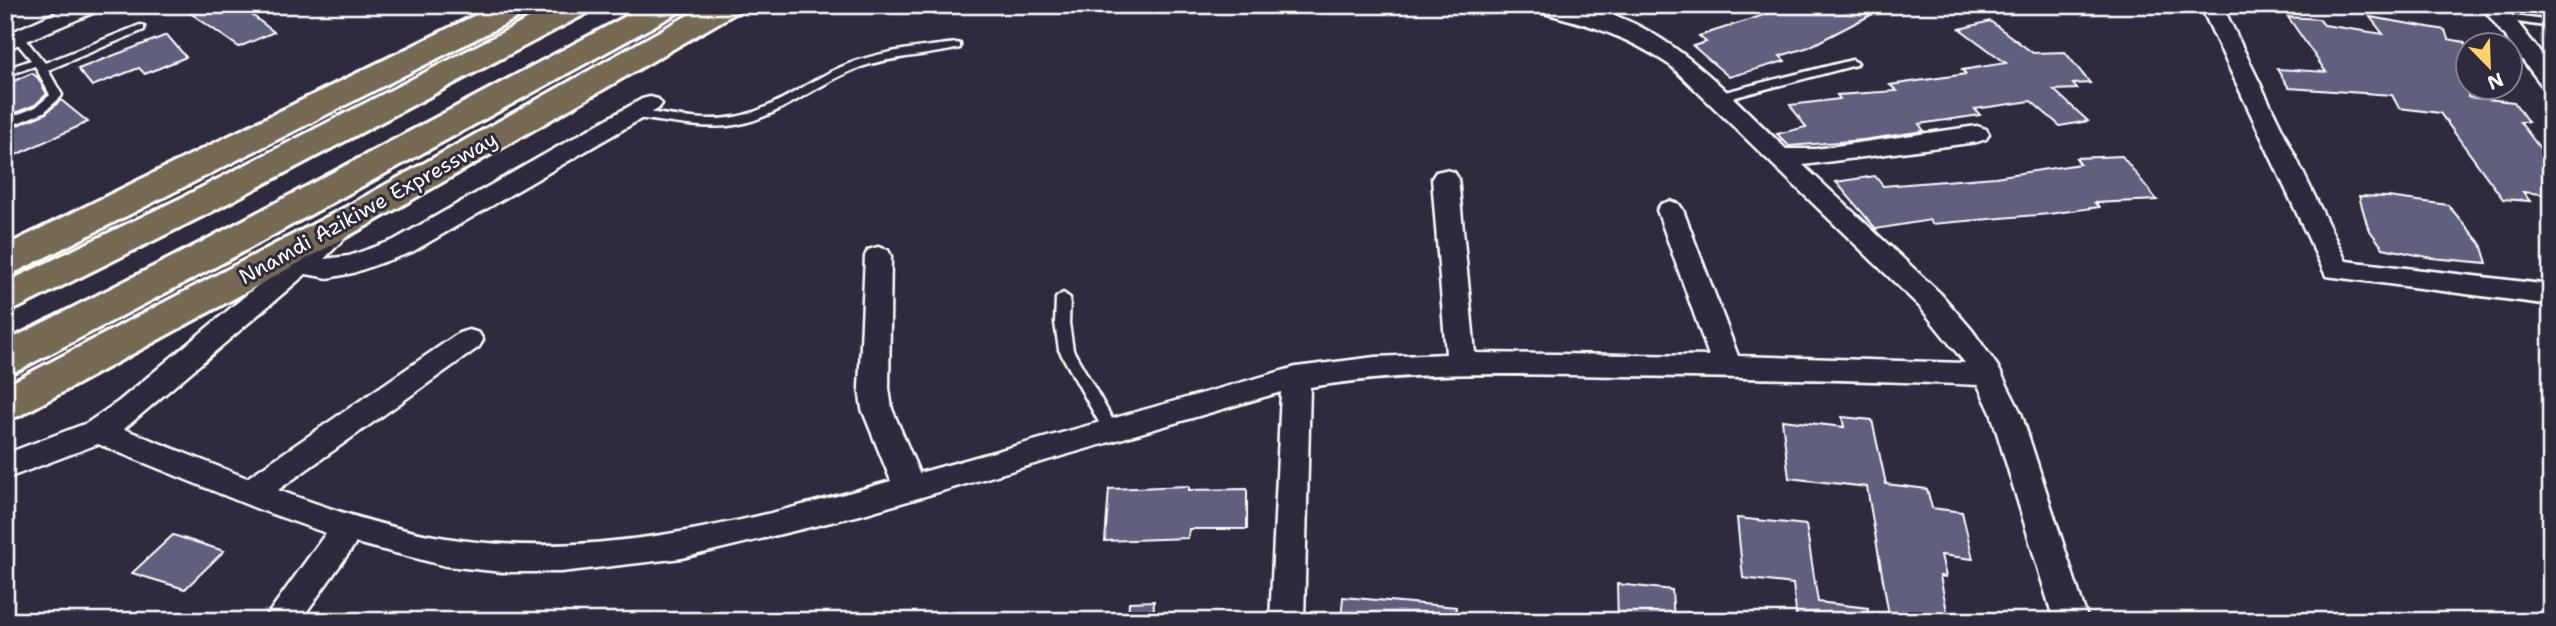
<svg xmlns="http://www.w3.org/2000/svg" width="2556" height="626" viewBox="0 0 2556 626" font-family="'Shantell Sans',sans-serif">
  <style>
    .building { fill: #605f7d; stroke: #fff; stroke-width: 2 }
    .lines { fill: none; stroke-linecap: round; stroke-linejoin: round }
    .service-casing { stroke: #fff; stroke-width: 5 }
    .minor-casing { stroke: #fff; stroke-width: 5 }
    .trunk-casing { stroke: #fff; stroke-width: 6 }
    .motorway-casing { stroke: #fff; stroke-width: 6 }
    .service { fill: #2f2a3d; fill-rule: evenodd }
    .minor { fill: #2f2a3d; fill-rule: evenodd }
    .trunk { fill: #766a55; fill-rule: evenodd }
    .motorway { fill: #766a55; fill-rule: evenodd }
    .labels { text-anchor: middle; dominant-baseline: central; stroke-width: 6; stroke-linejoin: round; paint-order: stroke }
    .street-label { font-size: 21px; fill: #fff; stroke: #2f2a3d }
  </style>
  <rect width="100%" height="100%" fill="#2f2a3d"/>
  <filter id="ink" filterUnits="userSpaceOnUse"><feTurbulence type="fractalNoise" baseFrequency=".0143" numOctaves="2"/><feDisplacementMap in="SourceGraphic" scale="14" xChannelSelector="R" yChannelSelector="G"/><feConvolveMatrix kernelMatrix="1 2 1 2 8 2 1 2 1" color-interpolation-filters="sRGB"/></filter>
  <g filter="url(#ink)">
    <g class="building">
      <path d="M 179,5 L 239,5 L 274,32 L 239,47 Z"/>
      <path d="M 1795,5 L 1890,5 L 1809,47 L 1780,56 L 1785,61 L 1729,77 L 1693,46 L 1706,42 L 1699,36 Z"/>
      <path d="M 2288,17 L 2319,19 L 2324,25 L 2383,34 L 2370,17 L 2445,30 L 2448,39 L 2464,42 L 2468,50 L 2468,97 L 2514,102 L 2528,122 L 2520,122 L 2551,163 L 2551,195 L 2523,192 L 2530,201 L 2503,199 L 2440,113 L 2399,108 L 2392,95 L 2289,88 L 2277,69 L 2326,72 Z"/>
      <path d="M 1990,21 L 2033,53 L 2065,52 L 2090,83 L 2073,84 L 2077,89 L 2054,90 L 2088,121 L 2060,126 L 2031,101 L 1975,109 L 1980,115 L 1919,124 L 1924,131 L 1863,140 L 1789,146 L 1777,134 L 1806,127 L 1790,105 L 1840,99 L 1837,95 L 1897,91 L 1890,85 L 1966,74 L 1962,70 L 2006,63 L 1960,29 Z"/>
      <path d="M 167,35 L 186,57 L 145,74 L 139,68 L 92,86 L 78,69 Z"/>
      <path d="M 32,73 L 38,78 L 47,94 L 35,105 L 5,117 L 5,85 Z"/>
      <path d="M 61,100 L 88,122 L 5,160 L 5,130 L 45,114 Z"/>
      <path d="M 2122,156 L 2157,200 L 2095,203 L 2099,207 L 2049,214 L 1932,224 L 1930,220 L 1876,229 L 1836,182 L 1875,176 L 1883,186 L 1995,177 L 2080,164 L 2076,158 Z"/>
      <path d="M 2359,196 L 2388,197 L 2448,205 L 2481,244 L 2487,263 L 2432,258 L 2383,248 L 2368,228 Z"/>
      <path d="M 1842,417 L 1872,420 L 1886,484 L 1927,489 L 1932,508 L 1962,512 L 1973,559 L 1941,555 L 1946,577 L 1940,576 L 1949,621 L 1890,621 L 1867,487 L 1789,478 L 1782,420 L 1844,427 Z"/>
      <path d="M 1189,486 L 1189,490 L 1247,489 L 1247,529 L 1189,529 L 1188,538 L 1105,541 L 1109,489 Z"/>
      <path d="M 1737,518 L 1806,525 L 1818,602 L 1868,608 L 1867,621 L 1797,621 L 1793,584 L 1743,578 Z"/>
      <path d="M 173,535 L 224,551 L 185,589 L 132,573 Z"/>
      <path d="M 1617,584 L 1672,590 L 1674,621 L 1618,621 Z"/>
      <path d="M 1343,597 L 1456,607 L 1456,621 L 1341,621 Z"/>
      <path d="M 1154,601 L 1153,621 L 1128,621 L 1129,602 Z"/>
    </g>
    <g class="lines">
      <defs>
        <g id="service">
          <path d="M 267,5 L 279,5 L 272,9 Z"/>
          <path d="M 2500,14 L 2551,21 L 2551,27 L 2496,19 L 2494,17 Z"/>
          <path d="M 140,25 L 144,26 L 144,30 L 48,70 L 62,95 L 60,98 L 44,112 L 5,128 L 5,120 L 36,107 L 50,95 L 35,66 L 5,76 L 5,69 L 31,60 L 12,37 L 14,35 L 22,35 L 45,63 Z"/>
          <path d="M 956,43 L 960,44 L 960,48 C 927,56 893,56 861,67 C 817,83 781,117 735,125 C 702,130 667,121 634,118 L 628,114 L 634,110 C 667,114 702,123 735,117 C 774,110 806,82 841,67 C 877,51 917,48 956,43 Z"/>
          <path d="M 1852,60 L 1858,63 L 1856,65 L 1717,102 L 1711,98 L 1713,95 Z"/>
          <path d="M 1063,293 L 1070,298 L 1069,323 L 1073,350 L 1119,431 L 1116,435 L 1106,435 L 1059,350 L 1055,323 L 1056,298 Z"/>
        </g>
        <g id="minor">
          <path d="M 73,5 L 103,5 L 100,10 L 5,50 L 5,35 Z"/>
          <path d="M 1528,5 C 1542,5 1557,4 1571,5 C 1661,15 1725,91 1786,149 L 1815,149 L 1977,126 L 1986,129 L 1989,134 L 1986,139 L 1977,142 L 1803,165 L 1940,293 L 1972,330 L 1998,367 L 2021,413 L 2088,621 L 2054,621 L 1991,413 L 1978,385 C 1860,379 1741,378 1623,376 C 1519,374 1414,370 1310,387 L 1304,621 L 1270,621 L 1281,392 L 860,515 L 682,558 L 561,572 L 502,572 L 446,566 L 356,543 L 300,621 L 263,621 L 326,533 L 258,509 L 98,444 L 5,479 L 5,454 L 87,423 L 119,401 L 328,227 L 337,224 L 346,227 L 350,233 L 324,259 L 349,256 L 394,240 L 642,99 L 650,97 L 658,99 L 662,104 L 658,109 L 412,252 L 353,273 L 328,278 L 306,274 L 124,429 L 247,478 L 459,333 L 469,330 L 479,333 L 483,340 L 479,347 L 278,490 C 332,510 389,529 446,538 C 595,562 749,521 891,481 L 862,409 L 859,388 L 865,256 L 868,250 L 878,247 L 888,250 L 891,256 L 889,388 L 892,409 L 919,473 L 1296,367 L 1375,357 L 1446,354 L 1432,178 L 1436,172 L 1445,170 L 1454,172 L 1458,178 L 1475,353 L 1709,356 L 1657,210 L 1661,204 L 1670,201 L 1679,204 L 1683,210 L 1738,356 L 1965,363 L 1920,307 L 1671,66 C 1624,34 1585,23 1531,10 Z"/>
          <path d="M 2200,5 L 2222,5 L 2346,261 L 2551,285 L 2551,305 L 2326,276 Z"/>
          <path d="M 2481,5 L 2504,5 L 2551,66 L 2551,89 L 2543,87 Z"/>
        </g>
        <g id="trunk">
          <path d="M 496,5 L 535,5 L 531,11 L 18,271 L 5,275 L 5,246 Z"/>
          <path d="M 706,5 L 743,5 L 739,11 L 370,224 L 19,416 L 5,420 L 5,386 L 344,208 Z"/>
        </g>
        <g id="motorway">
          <path d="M 556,5 L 595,5 L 591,11 L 211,212 L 18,308 L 5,312 L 5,283 L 185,196 Z"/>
          <path d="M 647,5 L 685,5 L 681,11 L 228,260 L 19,370 L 5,374 L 5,342 L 202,242 Z"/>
          <path d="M 698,5 L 730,5 C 719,21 707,34 687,28 L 683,22 Z"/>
        </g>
      </defs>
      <use href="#service" class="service-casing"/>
      <use href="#minor" class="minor-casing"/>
      <use href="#trunk" class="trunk-casing"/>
      <use href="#motorway" class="motorway-casing"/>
      <use href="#service" class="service"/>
      <use href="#minor" class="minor"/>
      <use href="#trunk" class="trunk"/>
      <use href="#motorway" class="motorway"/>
    </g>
  </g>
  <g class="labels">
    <g class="street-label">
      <text transform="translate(368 208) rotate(-29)">Nnamdi Azikiwe Expressway</text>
    </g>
  </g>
  <rect width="2556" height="626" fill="none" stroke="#2f2a3d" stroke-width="28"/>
  <rect x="14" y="14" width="2528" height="598" fill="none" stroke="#fff" stroke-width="2.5" filter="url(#ink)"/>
  <g transform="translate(2489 66) rotate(157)"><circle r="33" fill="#2f2a3d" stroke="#827f8b" stroke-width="2"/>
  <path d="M0-5L12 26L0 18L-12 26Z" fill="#ffd166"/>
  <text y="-10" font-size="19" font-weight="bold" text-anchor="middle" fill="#ffffff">N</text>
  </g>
</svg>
